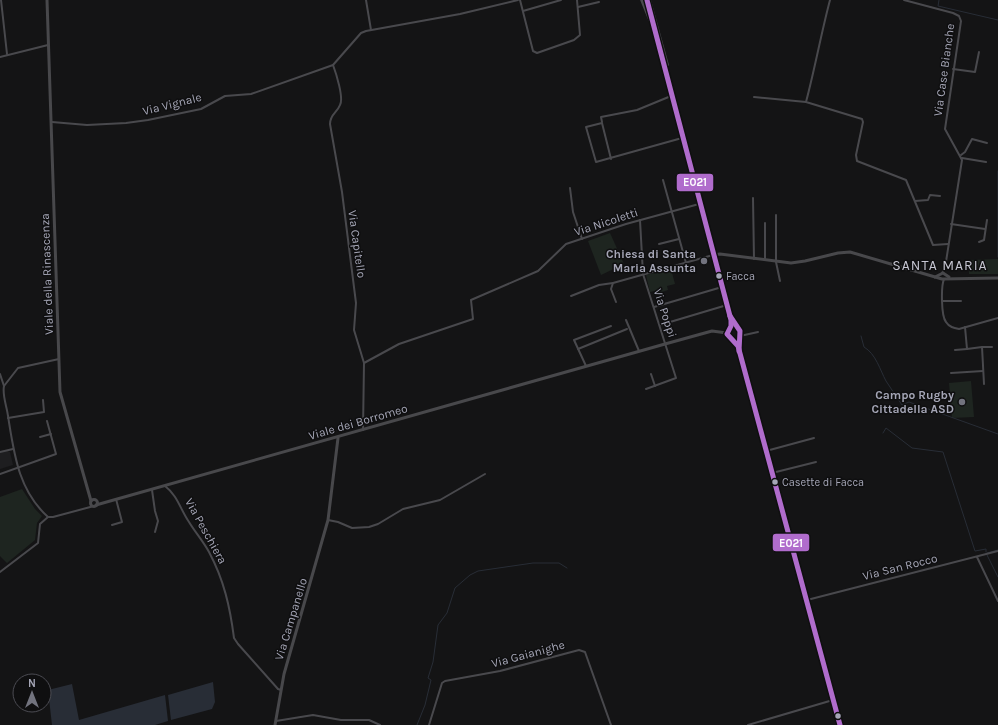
<svg xmlns="http://www.w3.org/2000/svg" width="998" height="725" viewBox="0 0 998 725" font-family="Karla,sans-serif">
  <style>
    .built { fill: #1e1e20 }
    .green { fill: #1e2520 }
    .water { fill: #282d36 }
    .lines { fill: none; stroke-linecap: round; stroke-linejoin: round }
    .stream { stroke: #282d36; stroke-width: 1 }
    .street { stroke: #49494d; stroke-width: 2 }
    .secondary { stroke: #48484b; stroke-width: 3 }
    .primary { stroke: #4b4b4f; stroke-width: 3.5 }
    .bus-1-casing { stroke: #0f0f10; stroke-width: 8 }
    .bus-1 { stroke: #b06ccc; stroke-width: 5 }
    .poi-dot { fill: #72737e; stroke: #0f0f10; stroke-width: 1.5 }
    .bus-dot { fill: #a5a6b6; stroke: #0f0f10; stroke-width: 1.5 }
    .labels { text-anchor: middle; dominant-baseline: central; stroke-width: 3; stroke-linejoin: round; paint-order: stroke }
    .bus-label { font-size: 11px; fill: #a5a6b6; stroke: #0f0f10; text-anchor: start }
    .street-label { font-size: 12px; fill: #a5a6b6; stroke: #0f0f10 }
    .poi-label { font-size: 12px; font-weight: bold; fill: #a5a6b6; stroke: #0f0f10; text-anchor: end }
    .quarter-label { font-size: 14px; letter-spacing: 1px; fill: #c6c6d2; stroke: #0f0f10 }
    .line-badge { stroke: #0f0f10; stroke-width: 1.5 }
    .badge-label { font-size: 11px; text-anchor: middle; font-weight: bold; fill: #fff }
  </style>
  <rect width="100%" height="100%" fill="#141415"/>
  <path class="built" d="M 7,451 L 10,452 L 13,465 L 0,469 L 0,452 Z"/>
  <g class="green">
    <path d="M 610,233 L 624,264 L 601,275 L 588,241 Z"/>
    <path d="M 998,259 L 998,274 L 969,274 L 969,260 Z"/>
    <path d="M 671,269 L 675,284 L 667,286 L 668,290 L 653,295 L 654,291 L 650,292 L 646,275 Z"/>
    <path d="M 971,381 L 974,417 L 952,418 L 949,383 Z"/>
    <path d="M 22,489 L 35,509 L 42,516 L 37,523 L 35,540 L 7,563 L 0,556 L 0,497 Z"/>
  </g>
  <g class="water">
    <path d="M 213,682 L 215,702 L 212,709 L 171,720 L 168,695 Z"/>
    <path d="M 72,684 L 79,720 L 165,695 L 168,721 L 155,725 L 52,725 L 48,690 Z"/>
  </g>
  <g class="lines">
    <g class="stream">
      <path d="M 939,0 L 938,6 L 998,20"/>
      <path d="M 998,171 L 998,257"/>
      <path d="M 861,336 L 864,347 C 876,354 880,370 886,381 C 891,389 897,397 902,405 L 909,402 L 998,434"/>
      <path d="M 883,433 L 886,428 L 912,448 L 943,452 L 975,551 L 986,549 L 986,552"/>
      <path d="M 987,553 L 998,550"/>
      <path d="M 987,555 L 998,577"/>
      <path d="M 417,725 L 425,705 L 431,680 L 428,678 L 433,662 L 438,625 L 447,613 L 455,588 L 470,575 L 478,571 L 533,563 L 559,563 L 567,568"/>
    </g>
    <g class="street">
      <path d="M 1,0 L 7,54"/>
      <path d="M 366,0 L 371,30"/>
      <path d="M 520,0 L 533,51 L 537,53 L 574,40 L 580,35 L 577,0"/>
      <path d="M 650,0 L 668,65"/>
      <path d="M 830,0 C 821,34 815,68 806,102 L 862,119 L 863,122 L 856,155 L 857,161 L 906,180 L 933,245 L 948,244"/>
      <path d="M 904,0 L 953,13 L 959,16 L 961,21 L 945,129 L 962,160 L 945,268 L 942,273"/>
      <path d="M 578,7 L 599,2"/>
      <path d="M 523,11 L 561,0"/>
      <path d="M 0,57 L 48,45"/>
      <path d="M 333,65 C 336,73 344,98 340,105 C 337,113 330,114 330,124 L 342,192 L 356,303 L 354,330 L 364,363 L 363,430"/>
      <path d="M 953,69 L 975,72 L 979,52"/>
      <path d="M 754,97 L 806,102"/>
      <path d="M 52,122 L 87,125 L 126,123 L 148,120 L 201,109 L 225,96 L 251,94 L 333,65 L 361,33 L 366,31 L 460,14 L 518,0"/>
      <path d="M 602,122 L 601,117 L 637,110 L 671,96"/>
      <path d="M 961,155 L 965,152 L 972,139 L 987,143"/>
      <path d="M 962,158 L 986,162"/>
      <path d="M 611,159 L 602,123 L 586,127 L 596,162 L 682,138"/>
      <path d="M 663,180 L 686,263"/>
      <path d="M 570,188 L 573,212 L 582,239"/>
      <path d="M 753,198 L 754,259"/>
      <path d="M 915,201 L 928,200 L 930,195 L 940,196"/>
      <path d="M 776,215 L 776,262 L 780,281"/>
      <path d="M 640,220 L 643,274 L 676,378 L 646,389"/>
      <path d="M 765,223 L 765,260"/>
      <path d="M 951,224 L 985,229"/>
      <path d="M 979,242 L 984,240 L 987,220"/>
      <path d="M 659,244 L 679,239"/>
      <path d="M 944,279 C 941,286 941,316 946,322 C 949,327 954,328 959,329 L 998,318"/>
      <path d="M 571,296 L 599,285 L 613,283"/>
      <path d="M 943,301 L 961,301"/>
      <path d="M 616,302 L 611,289 L 613,283 L 713,255"/>
      <path d="M 654,307 L 722,287"/>
      <path d="M 626,320 L 639,351"/>
      <path d="M 660,325 L 727,305"/>
      <path d="M 965,327 L 967,349 L 982,347 L 984,384"/>
      <path d="M 740,336 L 758,332"/>
      <path d="M 982,347 L 992,347"/>
      <path d="M 578,349 L 627,329"/>
      <path d="M 955,350 L 967,349"/>
      <path d="M 59,359 L 18,368 L 4,386 C 2,395 7,407 8,416 C 14,453 18,490 48,517 L 53,517 L 94,506"/>
      <path d="M 364,363 L 399,344 L 473,319 L 471,300 L 538,271 L 566,244 L 626,224 L 699,204"/>
      <path d="M 586,366 L 574,340 L 611,326"/>
      <path d="M 951,373 L 983,371"/>
      <path d="M 0,374 L 4,386"/>
      <path d="M 651,374 L 655,386"/>
      <path d="M 8,418 L 44,412 L 43,400"/>
      <path d="M 40,437 L 51,434"/>
      <path d="M 766,451 L 814,438"/>
      <path d="M 0,452 L 13,449"/>
      <path d="M 772,473 L 816,462"/>
      <path d="M 0,474 L 56,454 L 47,421"/>
      <path d="M 165,486 C 178,496 180,509 189,522 C 195,532 203,541 209,552 C 224,580 230,607 234,638 L 238,644 L 278,689 L 281,690"/>
      <path d="M 152,490 L 155,511 L 158,521 L 155,532"/>
      <path d="M 328,520 L 338,522 L 352,528 L 369,527 L 378,524 L 403,509 L 440,500 L 485,474"/>
      <path d="M 112,525 L 122,522 L 116,499"/>
      <path d="M 977,557 L 998,601"/>
      <path d="M 0,572 L 38,543 L 40,524 L 48,517"/>
      <path d="M 807,600 L 998,551"/>
      <path d="M 276,721 L 313,715 L 341,720 L 369,720 L 380,725"/>
      <path d="M 429,725 L 442,683 L 445,681 L 500,671 L 579,650 L 585,652 L 611,725"/>
      <path d="M 748,725 L 833,700"/>
    </g>
    <g class="secondary">
      <path d="M 47,0 L 60,392 L 91,501"/>
      <path d="M 647,0 L 652,22"/>
      <path d="M 713,255 L 720,254 L 791,263 L 805,261 L 838,253 L 850,252 L 942,279 L 998,278"/>
      <path d="M 935,277 L 943,273 L 949,277"/>
      <circle cx="94" cy="503" r="3.5"/>
      <path d="M 96,505 L 665,344 L 712,331 L 727,333"/>
      <path d="M 275,725 L 284,674 L 328,520 L 338,438"/>
    </g>
    <g class="primary">
      <path d="M 642,0 L 653,27 L 731,320 L 740,331 L 738,346 L 840,725"/>
      <path d="M 731,321 L 727,334 L 737,345"/>
    </g>
    <defs>
      <g id="bus-1">
        <path d="M 647,0 L 731,320 L 731,326 L 727,334 L 738,346 L 840,725"/>
        <path d="M 730,316 L 740,331 L 739,351"/>
      </g>
    </defs>
    <use href="#bus-1" class="bus-1-casing"/>
    <use href="#bus-1" class="bus-1"/>
  </g>
  <g class="poi-dot">
    <circle cx="704" cy="261" r="4"/>
    <circle cx="962" cy="402" r="4"/>
  </g>
  <g class="bus-dot">
    <circle cx="719" cy="276" r="3.5"/>
    <circle cx="775" cy="482" r="3.5"/>
    <circle cx="838" cy="716" r="3.5"/>
  </g>
  <g class="labels">
    <g class="bus-label">
      <text x="726" y="276">Facca</text>
      <text x="782" y="482">Casette di Facca</text>
    </g>
    <g class="street-label">
      <text transform="translate(944 70) rotate(-82)">Via Case Bianche</text>
      <text transform="translate(172 104) rotate(-14)">Via Vignale</text>
      <text transform="translate(606 222) rotate(-18)">Via Nicoletti</text>
      <text transform="translate(357 244) rotate(82)">Via Capitello</text>
      <text transform="translate(47 274) rotate(-92)">Viale della Rinascenza</text>
      <text transform="translate(665 313) rotate(72)">Via Poppi</text>
      <text transform="translate(358 422) rotate(-16)">Viale dei Borromeo</text>
      <text transform="translate(206 531) rotate(61)">Via Peschiera</text>
      <text transform="translate(900 567) rotate(-14)">Via San Rocco</text>
      <text transform="translate(291 619) rotate(-73)">Via Campanello</text>
      <text transform="translate(528 654) rotate(-15)">Via Gaianighe</text>
    </g>
    <g class="poi-label">
      <text x="696" y="254">Chiesa di Santa<tspan x="696" dy="14">Maria Assunta</tspan></text>
      <text x="954" y="395">Campo Rugby<tspan x="954" dy="14">Cittadella ASD</tspan></text>
    </g>
    <g class="quarter-label">
      <text x="940" y="265">SANTA MARIA</text>
    </g>
  </g>
  <g class="line-badge">
    <rect x="676" y="173" width="38" height="19" rx="4" fill="#b06ccc"/>
    <rect x="772" y="533" width="38" height="19" rx="4" fill="#b06ccc"/>
  </g>
  <g class="badge-label">
    <text x="695" y="186">E021</text>
    <text x="791" y="547">E021</text>
  </g>
  <g transform="translate(32 693)"><circle r="19" fill="#0f0f10" stroke="#4b4b52"/>
  <path d="M0-3L7 15L0 10L-7 15Z" fill="#72737e"/>
  <text y="-6" font-size="11" font-weight="bold" text-anchor="middle" fill="#a5a6b6">N</text>
  </g>
</svg>
